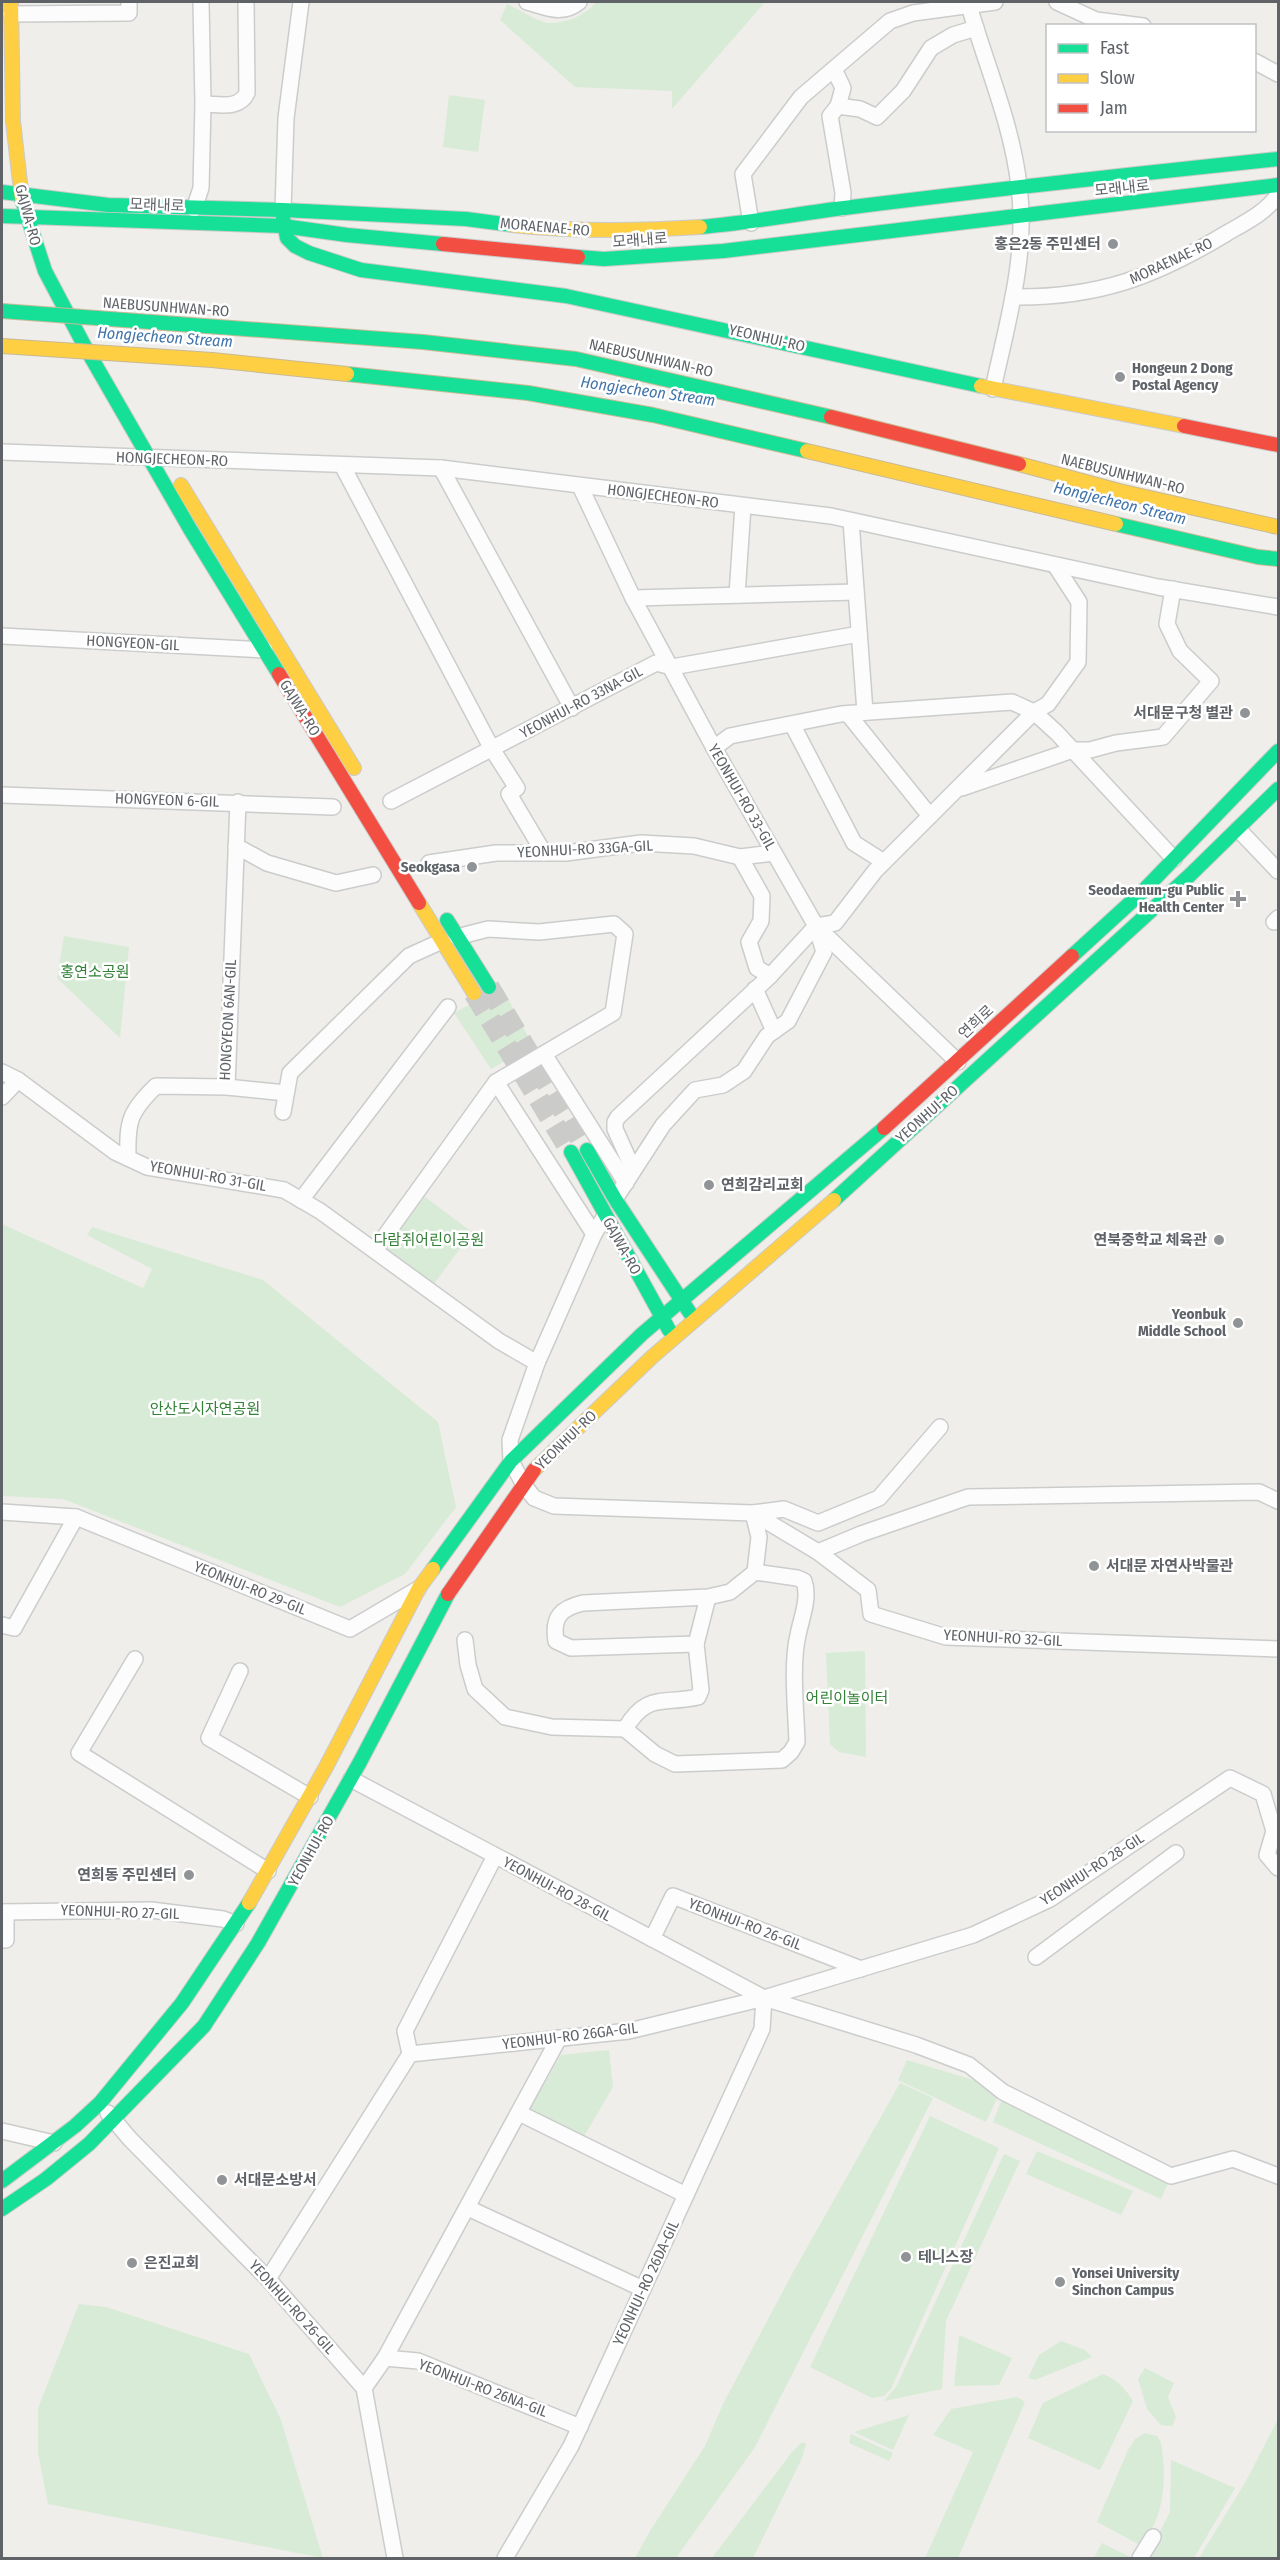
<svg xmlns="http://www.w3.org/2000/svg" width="1280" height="2560" viewBox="0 0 1280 2560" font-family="'Fira Sans Condensed','Noto Sans KR',sans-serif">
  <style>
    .green { fill: #d8ebd6 }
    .pier { fill: #efeeea }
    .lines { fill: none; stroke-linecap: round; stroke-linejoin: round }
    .secondary-tunnel { stroke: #cbcbca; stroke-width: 21; stroke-dasharray: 21 10; stroke-linecap: butt }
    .street-casing { stroke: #cbcccc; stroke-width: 18 }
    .fast-casing { stroke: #cacacb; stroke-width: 16 }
    .slow-casing { stroke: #cacacb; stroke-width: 16 }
    .jam-casing { stroke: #cacacb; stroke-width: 16 }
    .street { stroke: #fdfcfc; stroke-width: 15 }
    .fast { stroke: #16e098; stroke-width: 14 }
    .slow { stroke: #ffcf43; stroke-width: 14 }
    .jam { stroke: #f24e42; stroke-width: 14 }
    .fast-bridge-casing { stroke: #c8b996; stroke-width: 16; stroke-linecap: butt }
    .slow-bridge-casing { stroke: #c8b996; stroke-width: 16; stroke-linecap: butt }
    .jam-bridge-casing { stroke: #c8b996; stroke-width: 16; stroke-linecap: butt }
    .fast-bridge { stroke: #16e098; stroke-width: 14 }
    .slow-bridge { stroke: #ffcf43; stroke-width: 14 }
    .jam-bridge { stroke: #f24e42; stroke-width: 14 }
    .poi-dot { fill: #919496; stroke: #fff; stroke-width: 2 }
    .labels { text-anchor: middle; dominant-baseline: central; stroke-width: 5; stroke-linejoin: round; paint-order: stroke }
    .street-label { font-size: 15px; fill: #5f6368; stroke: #fff }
    .poi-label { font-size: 15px; font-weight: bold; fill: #5f6368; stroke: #fff; text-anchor: end }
    .park-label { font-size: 15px; fill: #348238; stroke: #fff }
    .water-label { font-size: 16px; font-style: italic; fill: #4174aa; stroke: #fff }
  </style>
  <rect width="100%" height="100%" fill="#efeeea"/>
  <g class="green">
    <path d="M 596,2 L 765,2 L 672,109 L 672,91 L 575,87 L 500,20 L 507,4 C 517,8 540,23 550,23 C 567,23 586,15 596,2 Z"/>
    <path d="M 449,95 L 485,100 L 478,152 L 443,147 Z"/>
    <path d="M 64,936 L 129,947 L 120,1038 L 57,978 Z"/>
    <path d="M 502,987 L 533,1046 L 491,1069 L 454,1013 Z"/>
    <path d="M 425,1197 L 472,1232 L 434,1284 L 386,1248 Z"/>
    <path d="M 2,1224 L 143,1288 L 152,1269 L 87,1235 L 92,1227 L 263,1280 L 438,1422 L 456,1507 L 405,1574 L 340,1607 L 63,1499 L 2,1496 Z"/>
    <path d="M 865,1651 L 866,1757 L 839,1752 L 830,1744 L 826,1653 Z"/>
    <path d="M 609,2050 L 613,2087 L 583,2138 L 530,2109 L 561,2055 Z"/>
    <path d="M 907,2060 L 980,2082 L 999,2094 L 986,2122 L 898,2080 Z"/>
    <path d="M 900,2083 L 933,2098 L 755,2447 L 676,2558 L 635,2558 L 650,2531 L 705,2446 L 723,2404 L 792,2274 Z"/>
    <path d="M 1003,2097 L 1170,2179 L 1161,2199 L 993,2122 Z"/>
    <path d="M 930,2116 L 999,2148 L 891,2389 L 884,2396 L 872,2398 L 810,2367 Z"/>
    <path d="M 1037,2151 L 1133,2191 L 1121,2215 L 1026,2174 Z"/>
    <path d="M 1004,2154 L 1020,2161 L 946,2321 L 942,2389 L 884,2401 L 896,2387 Z"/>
    <path d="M 79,2304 L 106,2307 L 249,2354 L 281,2420 L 323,2558 L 48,2504 L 38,2453 L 38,2408 Z"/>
    <path d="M 959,2335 L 1012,2358 L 999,2385 L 954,2386 Z"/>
    <path d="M 1061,2341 L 1085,2350 L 1092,2357 L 1035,2380 L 1028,2378 L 1039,2355 Z"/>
    <path d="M 1145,2368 L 1174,2383 L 1168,2397 L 1176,2417 L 1172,2426 L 1161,2425 L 1147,2409 L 1138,2379 Z"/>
    <path d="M 1103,2374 C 1118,2380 1125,2389 1133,2401 L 1100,2470 L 1028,2438 L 1043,2403 Z"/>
    <path d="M 1017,2397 L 1025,2402 L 958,2558 L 925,2558 L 973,2452 L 933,2435 L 951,2409 Z"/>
    <path d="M 909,2415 L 893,2450 L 854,2432 Z"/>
    <path d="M 1278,2419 L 1278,2558 L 1199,2558 L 1246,2481 Z"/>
    <path d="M 1145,2433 L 1157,2436 L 1161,2443 C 1167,2476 1165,2520 1140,2545 L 1097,2522 L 1128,2450 L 1135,2439 Z"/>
    <path d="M 851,2434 L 893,2453 L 889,2461 L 849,2443 Z"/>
    <path d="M 802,2442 L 806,2444 L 802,2458 L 753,2558 L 712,2558 L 792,2452 Z"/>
    <path d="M 1171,2460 L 1235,2488 L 1194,2558 L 1146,2558 L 1170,2512 Z"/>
    <path d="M 1102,2543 L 1130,2557 L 1094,2558 Z"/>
  </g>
  <path class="pier" d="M 2,302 L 313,324 L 906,423 L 1278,515 L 1278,575 L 1163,555 L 741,453 L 537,413 L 389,397 L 2,367 Z"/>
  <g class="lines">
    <g class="secondary-tunnel">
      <path d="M 489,987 L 587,1150"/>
      <path d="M 474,993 L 571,1152"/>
    </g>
    <defs>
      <g id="street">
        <path d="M 527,2 C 546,7 562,16 579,2"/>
        <path d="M 968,2 C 985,63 1012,123 1019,186 C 1028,255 1007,323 993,389"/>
        <path d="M 1057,2 L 1096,20 L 1143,26"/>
        <path d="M 11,14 L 129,13 L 129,2"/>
        <path d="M 1254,61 L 1278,74"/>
        <path d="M 834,69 L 843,88 L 838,106 L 830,116 L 843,193 L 842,208"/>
        <path d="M 203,104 C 219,104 239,110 247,93 L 246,2"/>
        <path d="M 838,106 L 860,109 L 877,117 L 903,91 L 931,48 L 953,35 L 976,28"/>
        <path d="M 194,209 L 201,188 L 203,104 L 201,2"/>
        <path d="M 283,210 L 286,118 L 301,2"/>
        <path d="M 751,223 L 743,174 L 801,97 L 890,21 L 913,13 L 995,2"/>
        <path d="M 1013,297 C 1098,298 1155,277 1227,233 C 1246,222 1265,213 1278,195"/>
        <path d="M 2,452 L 441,468 L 831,516 L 1158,587 L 1278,607"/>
        <path d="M 342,465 L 492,749 L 517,788 L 509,794 L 544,853"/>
        <path d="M 441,468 L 572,708"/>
        <path d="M 580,486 L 633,598 L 714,748 L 816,926 L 958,1062"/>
        <path d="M 851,521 L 865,712"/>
        <path d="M 737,595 L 743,506"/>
        <path d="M 633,598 L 856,592"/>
        <path d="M 2,636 L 265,650"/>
        <path d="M 848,714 L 930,816"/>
        <path d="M 792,724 L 854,843 L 884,862"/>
        <path d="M 714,748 L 730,736 L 841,714 L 1012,702 L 1034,712 L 1057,733 L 1174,859"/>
        <path d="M 962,788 L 1073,750 L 1090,750 L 1116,743 L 1163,737 L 1211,681 L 1180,651 L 1167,624 L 1173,589"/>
        <path d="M 2,795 L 333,807"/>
        <path d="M 391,801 L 656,663 L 672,667 L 859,634"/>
        <path d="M 1238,829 L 1278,871"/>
        <path d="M 236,846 L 267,863 L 336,883 L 373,875"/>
        <path d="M 740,857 L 762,896 L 761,921 L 749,942 L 757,968 L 770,976"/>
        <path d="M 429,863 L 496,853 L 566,853 L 641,843 L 694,846 L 740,857 L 774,853"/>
        <path d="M 1274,922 L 1278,918"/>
        <path d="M 816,926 L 835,923 L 875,871 L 1034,712 L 1048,704 L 1078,662 L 1079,602 L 1055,565"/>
        <path d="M 755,989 L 774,1031"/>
        <path d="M 544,1054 L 626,1183"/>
        <path d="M 2,1072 L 18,1080 L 115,1152 L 147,1167 L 284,1190 L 320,1211 L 499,1341 L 537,1363"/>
        <path d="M 496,1082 L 594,1234"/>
        <path d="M 227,1087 L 238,802"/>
        <path d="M 2,1097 L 18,1080"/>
        <path d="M 283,1112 L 290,1073 L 409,956 L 442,941"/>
        <path d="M 128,1158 C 127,1122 129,1112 156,1086 L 227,1087 L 286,1093"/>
        <path d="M 633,1169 L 615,1129 L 615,1122 L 618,1117 L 770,976 L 816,926"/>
        <path d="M 615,1199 L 663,1125 L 695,1090 L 723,1085 L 744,1071 L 767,1036 L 788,1021 L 824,952 L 817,929"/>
        <path d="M 301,1200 L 448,1007"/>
        <path d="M 605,1216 L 594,1234 L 537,1363 L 510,1440 L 511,1461 L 524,1485 L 534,1498 L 554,1506 L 753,1513 L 818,1552 L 868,1590 L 871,1614 L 946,1637 L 1278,1649"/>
        <path d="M 375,1250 L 496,1082 L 613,1013 L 625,934 L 614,924 L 539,932 L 488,929 L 457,937"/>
        <path d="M 2,1512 L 76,1517 L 350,1629 L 418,1589"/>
        <path d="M 818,1552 L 861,1534 L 968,1497 L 1259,1492 L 1278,1501"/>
        <path d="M 708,1597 L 696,1644 L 571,1648 L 556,1641 C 552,1617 561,1608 583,1603 L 708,1597 L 730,1592 L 755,1572"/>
        <path d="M 2,1625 L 14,1628 L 76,1517"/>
        <path d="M 465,1640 L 468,1665 L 475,1689 L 505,1717 L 552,1727 L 625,1729 L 655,1754 L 675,1764 L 782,1760 L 791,1752 L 797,1742 C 796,1711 791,1664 798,1635 C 801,1619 810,1598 804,1581 L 797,1578 L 755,1572 L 759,1537 L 753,1513 L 784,1509 L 818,1523 L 879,1498 L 940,1427"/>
        <path d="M 135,1659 L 79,1753 L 268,1871"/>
        <path d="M 240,1671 L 209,1738 L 310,1797"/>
        <path d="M 625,1729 C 647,1692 662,1705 698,1697 L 701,1690 L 696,1644"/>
        <path d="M 351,1779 L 764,1998 L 916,2045 L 969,2065 L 1003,2092 L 1171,2176 L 1233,2159 L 1278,2176"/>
        <path d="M 2,1912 L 151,1910 L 223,1919 L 236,1924"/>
        <path d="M 652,1939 L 673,1896 L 861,1969"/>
        <path d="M 2,1940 L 6,1940 L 6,1912"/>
        <path d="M 1036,1957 L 1176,1853"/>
        <path d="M 410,2054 L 405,2031 L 495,1856"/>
        <path d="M 108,2113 L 130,2139 L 268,2279 L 364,2388 L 395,2558"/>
        <path d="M 519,2113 L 686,2195"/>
        <path d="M 2,2131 L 54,2143"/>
        <path d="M 468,2208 L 643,2289"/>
        <path d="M 268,2279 L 410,2054 L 629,2031 L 764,1998 L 973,1935 L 1050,1899 L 1230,1778 L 1263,1794 L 1274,1831 L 1267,1855 L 1278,1868"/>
        <path d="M 385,2358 L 418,2361 L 580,2427"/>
        <path d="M 364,2388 L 385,2358 L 559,2038"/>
        <path d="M 505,2558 L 571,2446 L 762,2029 L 764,1998"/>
        <path d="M 1140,2558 L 1153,2537"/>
      </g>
      <g id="fast">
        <path d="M 2,192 L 108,205 L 283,210 L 466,219 L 512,225"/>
        <path d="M 22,200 L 45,271 L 84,345 L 190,529 L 279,674"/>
        <path d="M 2,216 L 283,226 L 347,235 L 443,244"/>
        <path d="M 283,218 L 287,238 L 295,246 L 309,253 L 361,270 L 566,296 L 981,386"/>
        <path d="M 700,227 C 749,223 796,214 844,208 C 989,190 1133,174 1278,159"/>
        <path d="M 578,257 L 604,259 L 723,251 L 1278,185"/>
        <path d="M 447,920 L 489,987"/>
        <path d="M 1072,956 L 1142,892 L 1278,751"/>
        <path d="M 587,1150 L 615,1199 L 690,1313"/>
        <path d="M 571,1152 L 669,1330"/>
        <path d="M 834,1200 L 1189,876 L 1278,789"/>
        <path d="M 433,1569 L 511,1461 L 642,1334 L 884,1128"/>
        <path d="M 2,2181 L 75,2126 L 100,2103 L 182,2003 L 249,1903"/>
        <path d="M 2,2209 L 46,2179 L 89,2144 L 204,2026 L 258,1943 L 360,1762 L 448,1594"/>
      </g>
      <g id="slow">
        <path d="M 11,2 L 13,121 L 22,200"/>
        <path d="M 512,225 C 575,232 637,231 700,227"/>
        <path d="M 981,386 L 1184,426"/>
        <path d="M 181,485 L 354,768"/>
        <path d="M 419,903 L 474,993"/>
        <path d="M 534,1470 L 652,1357 L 834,1200"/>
        <path d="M 249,1903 L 326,1767 L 419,1588 L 433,1569"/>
      </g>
      <g id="jam">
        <path d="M 443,244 L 578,257"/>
        <path d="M 1184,426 L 1278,445"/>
        <path d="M 279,674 L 419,903"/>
        <path d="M 884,1128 L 1072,956"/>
        <path d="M 448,1594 L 534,1470"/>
      </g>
    </defs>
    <use href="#street" class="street-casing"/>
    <use href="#fast" class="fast-casing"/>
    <use href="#slow" class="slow-casing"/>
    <use href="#jam" class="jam-casing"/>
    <use href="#street" class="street"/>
    <use href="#fast" class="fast"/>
    <use href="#slow" class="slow"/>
    <use href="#jam" class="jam"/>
    <defs>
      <g id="fast-bridge">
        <path d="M 2,311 L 423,342 L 576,359 L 831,417"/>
        <path d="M 347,374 L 528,393 L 653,415 L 807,451"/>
        <path d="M 1116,524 L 1258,557 L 1278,559"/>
      </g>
      <g id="slow-bridge">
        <path d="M 2,346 L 212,360 L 347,374"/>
        <path d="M 807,451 L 1116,524"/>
        <path d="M 1019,464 L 1119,491 L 1278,527"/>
      </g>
      <path id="jam-bridge" d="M 831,417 L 1019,464"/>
    </defs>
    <use href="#fast-bridge" class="fast-bridge-casing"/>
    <use href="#slow-bridge" class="slow-bridge-casing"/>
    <use href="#jam-bridge" class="jam-bridge-casing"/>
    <use href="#fast-bridge" class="fast-bridge"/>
    <use href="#slow-bridge" class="slow-bridge"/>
    <use href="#jam-bridge" class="jam-bridge"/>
  </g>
  <g class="poi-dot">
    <circle cx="1113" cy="244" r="6"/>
    <circle cx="1120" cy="377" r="6"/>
    <circle cx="1245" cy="713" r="6"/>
    <circle cx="472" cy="867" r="6"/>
    <path d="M1235 890h6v6h6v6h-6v6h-6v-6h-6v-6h6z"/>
    <circle cx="709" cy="1185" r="6"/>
    <circle cx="1219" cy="1240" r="6"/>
    <circle cx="1238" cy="1323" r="6"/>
    <circle cx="1094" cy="1566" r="6"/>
    <circle cx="189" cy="1875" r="6"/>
    <circle cx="222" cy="2180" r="6"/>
    <circle cx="906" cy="2257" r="6"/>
    <circle cx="132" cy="2263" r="6"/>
    <circle cx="1060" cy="2282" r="6"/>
  </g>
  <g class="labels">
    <g class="street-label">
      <text transform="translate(1122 188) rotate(-6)">모래내로</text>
      <text transform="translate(157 205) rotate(2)">모래내로</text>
      <text transform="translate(28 215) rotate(75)">GAJWA-RO</text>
      <text transform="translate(545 227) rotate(5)">MORAENAE-RO</text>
      <text transform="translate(640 240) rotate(-4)">모래내로</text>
      <text transform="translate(1171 261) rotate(-25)">MORAENAE-RO</text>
      <text transform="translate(166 307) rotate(4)">NAEBUSUNHWAN-RO</text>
      <text transform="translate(767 338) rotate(13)">YEONHUI-RO</text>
      <text transform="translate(651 358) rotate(13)">NAEBUSUNHWAN-RO</text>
      <text transform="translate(172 459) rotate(2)">HONGJECHEON-RO</text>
      <text transform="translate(1123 474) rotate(14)">NAEBUSUNHWAN-RO</text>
      <text transform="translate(663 496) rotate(7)">HONGJECHEON-RO</text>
      <text transform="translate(133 643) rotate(3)">HONGYEON-GIL</text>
      <text transform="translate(581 702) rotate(-28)">YEONHUI-RO 33NA-GIL</text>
      <text transform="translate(300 708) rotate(58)">GAJWA-RO</text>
      <text transform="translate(742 797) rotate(60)">YEONHUI-RO 33-GIL</text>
      <text transform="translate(167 800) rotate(2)">HONGYEON 6-GIL</text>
      <text transform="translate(585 849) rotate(-3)">YEONHUI-RO 33GA-GIL</text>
      <text transform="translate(228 1020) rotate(-87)">HONGYEON 6AN-GIL</text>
      <text transform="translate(976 1022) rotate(-43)">연희로</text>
      <text transform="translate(927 1114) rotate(-42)">YEONHUI-RO</text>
      <text transform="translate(208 1176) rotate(10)">YEONHUI-RO 31-GIL</text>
      <text transform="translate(622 1246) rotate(61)">GAJWA-RO</text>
      <text transform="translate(566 1440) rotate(-44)">YEONHUI-RO</text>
      <text transform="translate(250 1588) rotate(22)">YEONHUI-RO 29-GIL</text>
      <text transform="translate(1003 1638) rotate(3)">YEONHUI-RO 32-GIL</text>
      <text transform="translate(311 1851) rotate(-61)">YEONHUI-RO</text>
      <text transform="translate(1092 1869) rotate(-33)">YEONHUI-RO 28-GIL</text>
      <text transform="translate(557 1889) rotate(28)">YEONHUI-RO 28-GIL</text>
      <text transform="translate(120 1912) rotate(2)">YEONHUI-RO 27-GIL</text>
      <text transform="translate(745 1924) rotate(21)">YEONHUI-RO 26-GIL</text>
      <text transform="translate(570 2036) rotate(-7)">YEONHUI-RO 26GA-GIL</text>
      <text transform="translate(646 2283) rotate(-65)">YEONHUI-RO 26DA-GIL</text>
      <text transform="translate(292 2307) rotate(48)">YEONHUI-RO 26-GIL</text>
      <text transform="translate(483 2388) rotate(21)">YEONHUI-RO 26NA-GIL</text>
    </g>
    <g class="poi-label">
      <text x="1101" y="244">홍은2동 주민센터</text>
      <text x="1132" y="368" text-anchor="start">Hongeun 2 Dong<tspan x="1132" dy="17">Postal Agency</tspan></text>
      <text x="1233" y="713">서대문구청 별관</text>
      <text x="460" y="867">Seokgasa</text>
      <text x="1224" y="890">Seodaemun-gu Public<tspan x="1224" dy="17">Health Center</tspan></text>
      <text x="721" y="1185" text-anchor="start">연희감리교회</text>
      <text x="1207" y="1240">연북중학교 체육관</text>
      <text x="1226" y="1314">Yeonbuk<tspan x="1226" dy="17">Middle School</tspan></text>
      <text x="1106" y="1566" text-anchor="start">서대문 자연사박물관</text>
      <text x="177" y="1875">연희동 주민센터</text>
      <text x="234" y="2180" text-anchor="start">서대문소방서</text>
      <text x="918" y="2257" text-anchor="start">테니스장</text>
      <text x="144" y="2263" text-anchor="start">은진교회</text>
      <text x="1072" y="2273" text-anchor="start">Yonsei University<tspan x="1072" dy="17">Sinchon Campus</tspan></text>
    </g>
    <g class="park-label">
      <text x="95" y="972">홍연소공원</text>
      <text x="429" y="1240">다람쥐어린이공원</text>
      <text x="205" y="1409">안산도시자연공원</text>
      <text x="847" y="1698">어린이놀이터</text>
    </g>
    <g class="water-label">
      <text transform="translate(165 337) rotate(4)">Hongjecheon Stream</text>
      <text transform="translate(648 391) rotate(8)">Hongjecheon Stream</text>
      <text transform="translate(1120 503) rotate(14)">Hongjecheon Stream</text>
    </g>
  </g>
  <rect width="1280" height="2560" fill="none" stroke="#5f6368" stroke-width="6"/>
  <rect x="1046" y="24" width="210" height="108" fill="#ffffff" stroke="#bfc1c3" stroke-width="1.5"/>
  <rect x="1058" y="44" width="30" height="9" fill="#16e098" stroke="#bfc1c3" stroke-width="1.5"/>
  <text x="1100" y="54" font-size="18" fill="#5f6368">Fast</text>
  <rect x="1058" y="74" width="30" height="9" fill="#ffcf43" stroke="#bfc1c3" stroke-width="1.5"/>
  <text x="1100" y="84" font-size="18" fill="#5f6368">Slow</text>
  <rect x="1058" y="104" width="30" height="9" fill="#f24e42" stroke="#bfc1c3" stroke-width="1.5"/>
  <text x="1100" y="114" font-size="18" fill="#5f6368">Jam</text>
</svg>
